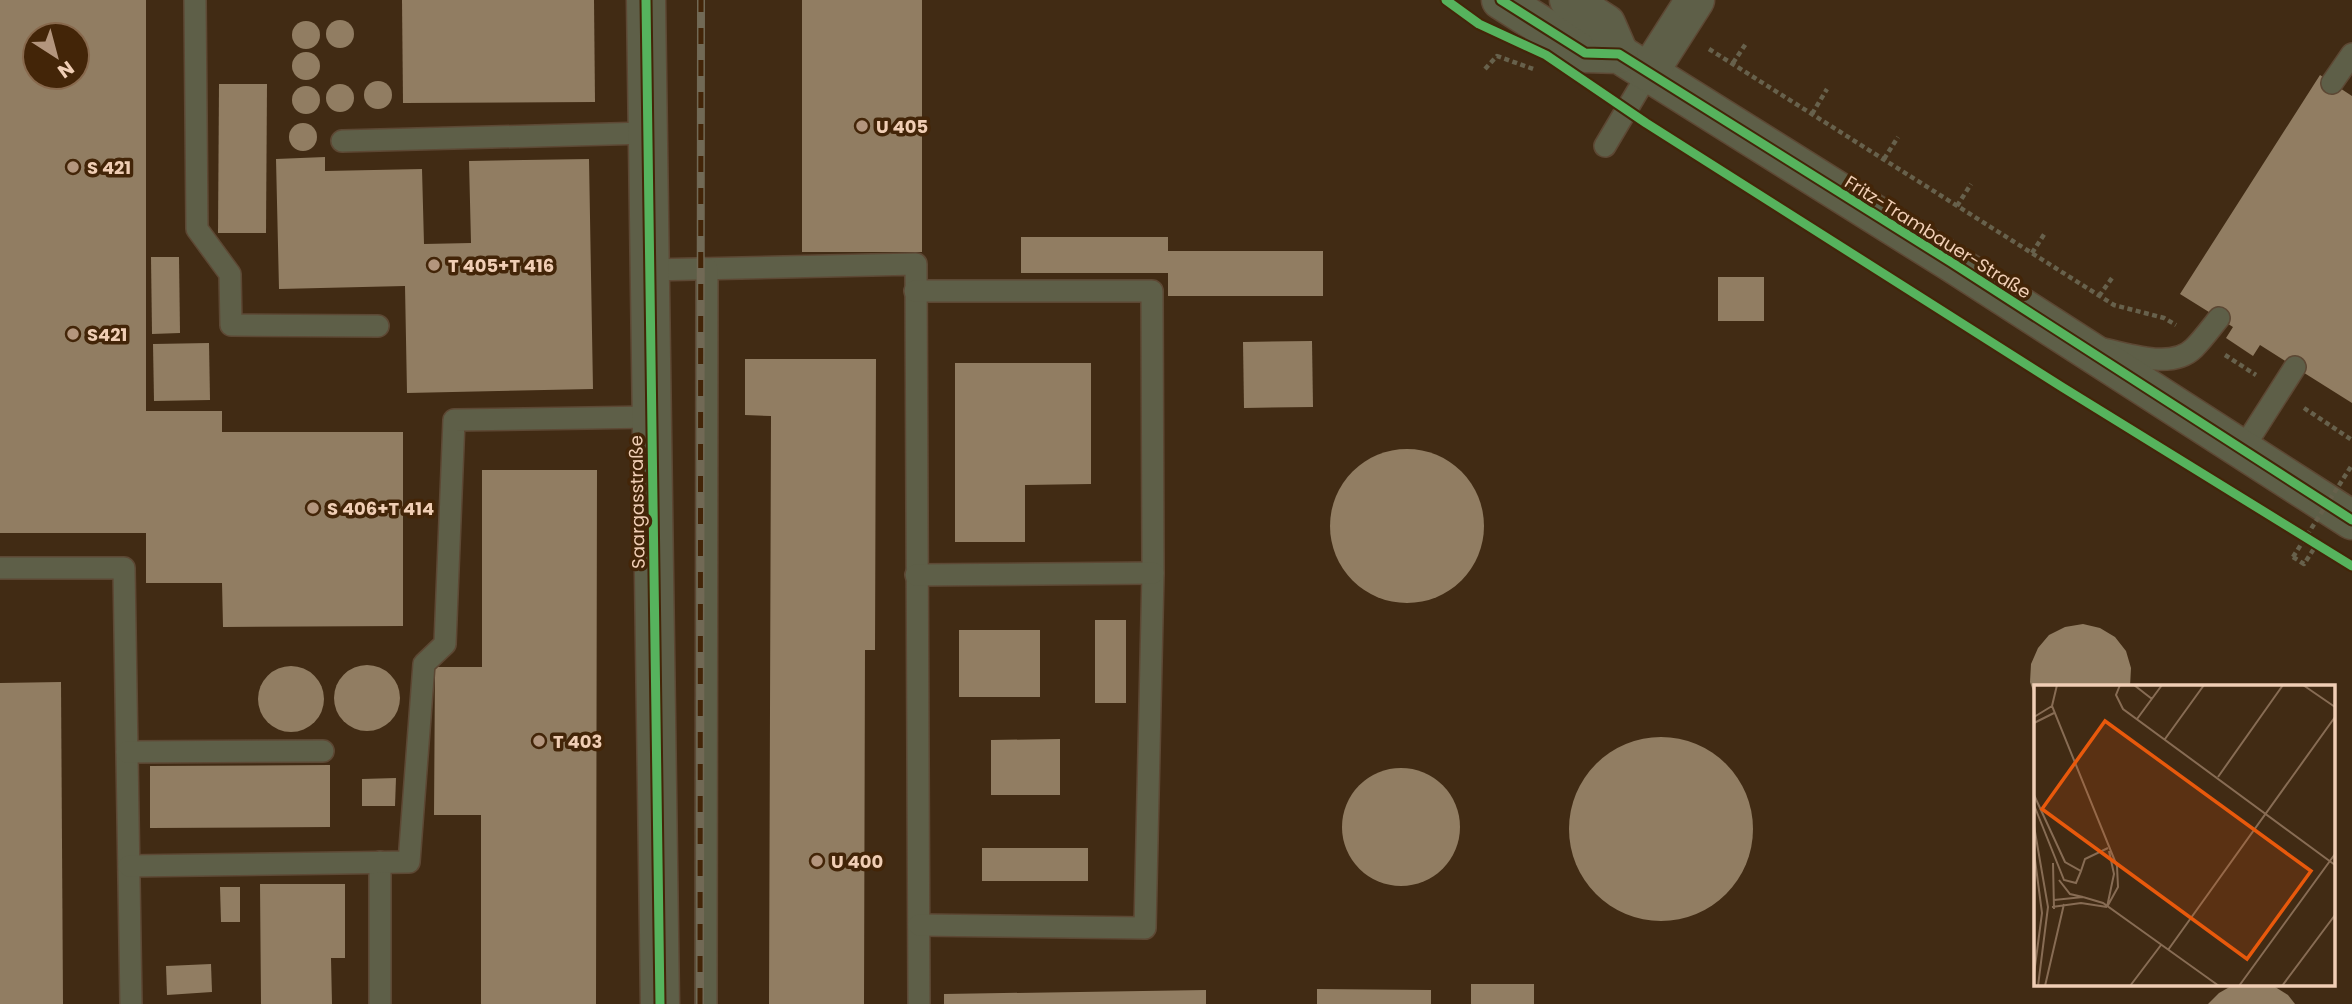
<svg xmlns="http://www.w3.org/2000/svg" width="2352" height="1004" viewBox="0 0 2352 1004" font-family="Poppins,sans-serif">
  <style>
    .building { fill: #917d62; fill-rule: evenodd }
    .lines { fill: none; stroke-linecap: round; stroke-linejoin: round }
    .lane-casing { stroke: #5d4834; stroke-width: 24 }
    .street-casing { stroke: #5d4834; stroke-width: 41 }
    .path { stroke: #67614c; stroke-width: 4.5; stroke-dasharray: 5 3.5; stroke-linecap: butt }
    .lane { stroke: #5e5f48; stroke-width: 21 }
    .street { stroke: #5e5f48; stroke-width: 38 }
    .rail-casing { stroke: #716955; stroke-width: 8 }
    .rail { stroke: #432508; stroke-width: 5; stroke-dasharray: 16; stroke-linecap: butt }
    .path-bridge { stroke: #67614c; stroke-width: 4.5; stroke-dasharray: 5 3.5; stroke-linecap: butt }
    .cycleway-casing { stroke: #432508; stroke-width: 13 }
    .cycleway { stroke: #56b35d; stroke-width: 9 }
    .poi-dot { fill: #b3957d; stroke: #432508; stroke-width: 2.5 }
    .labels { text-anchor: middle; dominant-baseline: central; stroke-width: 7; stroke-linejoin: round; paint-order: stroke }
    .poi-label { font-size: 18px; font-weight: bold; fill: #f0ceb5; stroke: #432508; text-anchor: start }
    .street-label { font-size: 18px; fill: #f0ceb5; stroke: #432508 }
    .inset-road { fill: none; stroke: #876c54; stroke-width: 2 }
    .view { fill: #e8590c; fill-opacity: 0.15; stroke: #e8590c; stroke-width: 3.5 }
    .inset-edge { fill: none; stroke: #f0ceb5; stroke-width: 3.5 }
  </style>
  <rect width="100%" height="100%" fill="#412b14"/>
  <g class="building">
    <path d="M 0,0 L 146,0 L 146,411 L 222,411 L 222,432 L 403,432 L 403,626 L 223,627 L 222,583 L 146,583 L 146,533 L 0,533 ZM 35,35 L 77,35 L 77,77 L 35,77 Z"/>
    <path d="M 402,0 L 594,0 L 595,102 L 403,103 Z"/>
    <rect x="802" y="0" width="120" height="252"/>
    <circle cx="340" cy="34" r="14"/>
    <circle cx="306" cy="35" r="14"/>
    <circle cx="306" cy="66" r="14"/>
    <path d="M 2320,75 L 2352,96 L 2352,403 L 2260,345 L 2253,356 L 2226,338 L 2233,327 L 2180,294 Z"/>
    <circle cx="378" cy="95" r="14"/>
    <path d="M 219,84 L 267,84 L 266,233 L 218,233 Z"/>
    <circle cx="340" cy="98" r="14"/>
    <circle cx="306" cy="100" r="14"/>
    <circle cx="303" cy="137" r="14"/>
    <path d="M 325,157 L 325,171 L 422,169 L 424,244 L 471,243 L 469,161 L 589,159 L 593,389 L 407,393 L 405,286 L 279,289 L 276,159 Z"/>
    <path d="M 1021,237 L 1168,237 L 1168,251 L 1323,251 L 1323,296 L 1168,296 L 1168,273 L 1021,273 Z"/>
    <path d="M 151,257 L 179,257 L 180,333 L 152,334 Z"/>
    <rect x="1718" y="277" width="46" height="44"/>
    <path d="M 1312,341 L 1313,407 L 1244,408 L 1243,342 Z"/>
    <path d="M 209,343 L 210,400 L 154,401 L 153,344 Z"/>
    <path d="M 745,359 L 876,359 L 875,650 L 865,650 L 864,1004 L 769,1004 L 771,416 L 745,415 Z"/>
    <path d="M 955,363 L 1091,363 L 1091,484 L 1025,485 L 1025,542 L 955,542 Z"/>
    <circle cx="1407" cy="526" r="77"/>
    <path d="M 482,470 L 597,470 L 596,1004 L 481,1004 L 481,815 L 434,815 L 435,667 L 482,667 Z"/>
    <rect x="1095" y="620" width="31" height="83"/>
    <path d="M 2083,624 L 2100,628 L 2115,637 L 2126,651 L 2131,668 L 2130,687 L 2035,687 L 2035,697 L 2030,682 L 2031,664 L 2038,648 L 2049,635 L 2065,627 Z"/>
    <rect x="959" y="630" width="81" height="67"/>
    <circle cx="367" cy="698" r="33"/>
    <circle cx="291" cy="699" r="33"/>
    <path d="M 61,682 L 63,1004 L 0,1004 L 0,683 Z"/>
    <circle cx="1661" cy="829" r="92"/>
    <path d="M 1060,739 L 1060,795 L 991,795 L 991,740 Z"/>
    <path d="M 330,765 L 330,827 L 150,828 L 150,766 Z"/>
    <circle cx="1401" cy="827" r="59"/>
    <path d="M 396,778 L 395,806 L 362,806 L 362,779 Z"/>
    <rect x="982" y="848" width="106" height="33"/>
    <path d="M 260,884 L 345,884 L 345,958 L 331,958 L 332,1004 L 261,1004 Z"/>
    <path d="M 220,887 L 240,887 L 240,922 L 221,922 Z"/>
    <path d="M 211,964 L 212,992 L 167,995 L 166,966 Z"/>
    <rect x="1471" y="984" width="63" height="20"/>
    <path d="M 2233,985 L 2272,985 L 2288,995 L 2295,1004 L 2208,1004 L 2219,993 Z"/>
    <path d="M 1317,989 L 1431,990 L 1431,1004 L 1317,1004 Z"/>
    <path d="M 1206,990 L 1206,1004 L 944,1004 L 944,994 Z"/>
  </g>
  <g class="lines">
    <defs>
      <g id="lane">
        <path d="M 195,0 L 197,229 L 230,274 L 231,325 L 378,326"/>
        <path d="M 2332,83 L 2352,54"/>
        <path d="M 342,141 L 647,133"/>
        <path d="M 1605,146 L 1649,72"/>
        <path d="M 650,270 L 916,264 L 919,1004"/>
        <path d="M 915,291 L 1152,291 L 1153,573 L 1145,928 L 919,925"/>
        <path d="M 2103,349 C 2129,354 2172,370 2194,348 C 2203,339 2211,328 2219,318"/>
        <path d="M 2242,450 L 2295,367"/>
        <path d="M 0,568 L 124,568 L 131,1004"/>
        <path d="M 916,575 L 1153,573"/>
        <path d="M 127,752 L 323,751"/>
        <path d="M 380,862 L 380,1004"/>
        <path d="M 129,866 L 409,862 L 424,664 L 445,644 L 454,420 L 652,417"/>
        <path d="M 706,1004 L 707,269"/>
      </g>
      <g id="street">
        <path d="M 646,0 L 660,1004"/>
        <path d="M 1501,0 L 1585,53 L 1619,54 L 1951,262 L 2352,520"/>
        <path d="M 1569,0 L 1606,24 L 1619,54"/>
        <path d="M 1649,72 L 1695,0"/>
      </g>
    </defs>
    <use href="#lane" class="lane-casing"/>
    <use href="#street" class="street-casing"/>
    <g class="path">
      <path d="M 1709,49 L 2114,305 L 2164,318 L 2176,325"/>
      <path d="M 1733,63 L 1747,42"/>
      <path d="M 1485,69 L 1497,56 L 1536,70"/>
      <path d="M 1812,114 L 1827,89"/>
      <path d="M 1884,159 L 1898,137"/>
      <path d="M 1957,206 L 1971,184"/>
      <path d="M 2032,253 L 2045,233"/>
      <path d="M 2099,296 L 2112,278"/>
      <path d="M 2225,355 L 2256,375"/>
      <path d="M 2304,408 L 2352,440"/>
      <path d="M 2293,557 L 2304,564 L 2317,544"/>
    </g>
    <use href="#lane" class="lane"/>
    <use href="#street" class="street"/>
    <defs>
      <path id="rail" d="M 700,1004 L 701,0"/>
    </defs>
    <use href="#rail" class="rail-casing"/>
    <use href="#rail" class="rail"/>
    <path class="path-bridge" d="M 2293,557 L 2352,465"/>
    <defs>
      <g id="cycleway">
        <path d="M 646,0 L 660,1004"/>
        <path d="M 1446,0 L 1479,24 L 1546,55 L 1646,123 L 2062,387 L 2352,566"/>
        <path d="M 1501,0 L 1585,53 L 1619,54 L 1951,262 L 2352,520"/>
      </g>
    </defs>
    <use href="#cycleway" class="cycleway-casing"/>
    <use href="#cycleway" class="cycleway"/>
  </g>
  <g class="poi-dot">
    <circle cx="862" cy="126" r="7"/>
    <circle cx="73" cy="167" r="7"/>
    <circle cx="434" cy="265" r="7"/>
    <circle cx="73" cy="334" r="7"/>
    <circle cx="313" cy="508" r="7"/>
    <circle cx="539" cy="741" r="7"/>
    <circle cx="817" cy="861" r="7"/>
  </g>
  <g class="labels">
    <g class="poi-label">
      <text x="876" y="126">U 405</text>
      <text x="87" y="167">S 421</text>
      <text x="448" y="265">T 405+T 416</text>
      <text x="87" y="334">S421</text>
      <text x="327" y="508">S 406+T 414</text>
      <text x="553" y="741">T 403</text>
      <text x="831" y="861">U 400</text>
    </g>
    <g class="street-label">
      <text transform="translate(1938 237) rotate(32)">Fritz-Trambauer-Straße</text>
      <text transform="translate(637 502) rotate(-91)">Saargasstraße</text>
    </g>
  </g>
  <g transform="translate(2034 685)">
    <rect width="301" height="301" fill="#412b14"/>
    <path class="inset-road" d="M 23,0 L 18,21 L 83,181 L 84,202 L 73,222M 86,0 L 82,10 L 89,24 L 301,180M 100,0 L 118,14M 269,0 L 301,22M 0,32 L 18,21M 103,34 L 128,0M 0,38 L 20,28M 131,54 L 170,0M 184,92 L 249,0M 0,110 L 31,177 L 47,186 L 51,174 L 74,163M 0,120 L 30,195 L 42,198 L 47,186M 0,141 L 14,222 L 4,301M 0,167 L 8,228 L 0,289M 19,178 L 20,224M 25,195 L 36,209 L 49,212M 20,215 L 49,212 L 69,218 L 118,253M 18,222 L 47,218 L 73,222M 73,222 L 80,189 L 75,166M 118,253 L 185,301M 134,265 L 301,32M 11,301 L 30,219M 96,301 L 127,260M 205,301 L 301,169M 248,301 L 301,230"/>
    <path class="view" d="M 71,36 L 277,186 L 213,274 L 8,124 Z"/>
    <rect width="301" height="301" class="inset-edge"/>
  </g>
  <g transform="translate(56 56) rotate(144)"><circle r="33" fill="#432508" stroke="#88694d" stroke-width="2"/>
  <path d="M0-5L12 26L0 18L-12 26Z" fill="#b3957d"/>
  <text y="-10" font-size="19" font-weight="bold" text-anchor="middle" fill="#f0ceb5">N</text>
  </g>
</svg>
